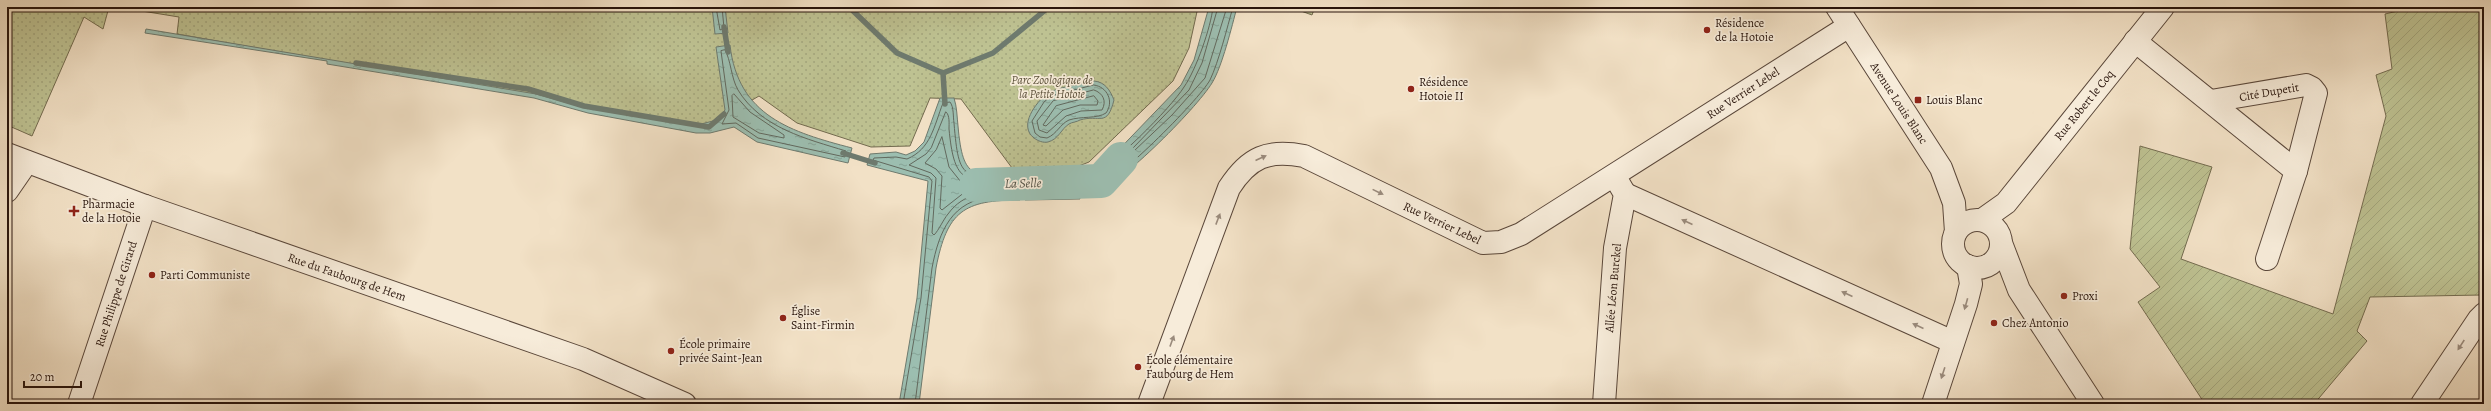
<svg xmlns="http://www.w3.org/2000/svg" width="2491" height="411" viewBox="0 0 2491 411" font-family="Alegreya,serif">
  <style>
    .grass { fill: url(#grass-dots); stroke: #736b4f }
    .garden { fill: url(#garden-furrows); stroke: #736b4f }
    .water { fill: url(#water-ripples); stroke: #6e7a6e }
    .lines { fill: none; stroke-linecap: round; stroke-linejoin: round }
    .shore { stroke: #62695e; stroke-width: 1 }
    .stream { stroke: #6e7a6e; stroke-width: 5.5 }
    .river { stroke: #9cbeb0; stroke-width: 34 }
    .minor-casing { stroke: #5a473a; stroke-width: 24 }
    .minor { stroke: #f7ecda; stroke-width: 22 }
    .oneway { fill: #9a8b7d }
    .poi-dot { fill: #8f2418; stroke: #f7ecda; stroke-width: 1.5 }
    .labels { text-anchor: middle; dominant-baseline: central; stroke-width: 3.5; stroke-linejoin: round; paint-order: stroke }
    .poi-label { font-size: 12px; fill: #28140c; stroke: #f7ecda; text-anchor: start }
    .park-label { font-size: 12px; font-style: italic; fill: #5c513b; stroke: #f7ecda }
    .street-label { font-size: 12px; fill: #28140c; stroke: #f7ecda }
    .water-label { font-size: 13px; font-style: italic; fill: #515045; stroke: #f7ecda }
  </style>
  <defs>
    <pattern id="grass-dots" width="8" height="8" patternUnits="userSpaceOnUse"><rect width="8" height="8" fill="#bec292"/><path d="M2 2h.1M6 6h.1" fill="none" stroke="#a3a67d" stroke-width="1.8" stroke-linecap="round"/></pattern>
    <pattern id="garden-furrows" width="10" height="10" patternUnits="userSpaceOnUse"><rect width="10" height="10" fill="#bec292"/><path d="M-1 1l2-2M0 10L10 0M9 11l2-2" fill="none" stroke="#a3a67d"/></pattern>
    <pattern id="water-ripples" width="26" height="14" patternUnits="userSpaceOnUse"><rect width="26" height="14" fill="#9cbeb0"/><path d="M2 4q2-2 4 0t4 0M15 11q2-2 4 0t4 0" fill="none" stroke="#86a296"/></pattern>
  </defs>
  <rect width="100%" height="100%" fill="#f2e1c6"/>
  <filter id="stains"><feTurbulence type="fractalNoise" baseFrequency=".005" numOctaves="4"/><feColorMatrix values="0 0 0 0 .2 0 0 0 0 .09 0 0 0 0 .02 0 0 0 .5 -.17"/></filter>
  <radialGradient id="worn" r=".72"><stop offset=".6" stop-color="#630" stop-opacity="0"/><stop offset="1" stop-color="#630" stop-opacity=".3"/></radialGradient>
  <g class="grass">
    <path d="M 7,7 L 109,7 L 103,29 L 84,17 L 32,136 L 7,125 Z"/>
    <path d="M 117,7 L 1198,7 L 1189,48 L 1173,81 L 1089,162 L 1061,173 L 1015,172 L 961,99 L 930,98 L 910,146 L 871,147 L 797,123 L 759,96 L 706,127 L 177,34 L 179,17 Z"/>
    <path d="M 1290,7 L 1315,7 L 1312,15 Z"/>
  </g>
  <path class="garden" d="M 2415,7 L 2484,7 L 2482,295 L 2370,297 L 2357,331 L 2367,341 L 2314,404 L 2205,404 L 2138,302 L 2160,287 L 2130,249 L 2140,146 L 2212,167 L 2181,259 L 2333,314 L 2386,116 L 2376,75 L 2392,69 L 2385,14 Z"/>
  <g class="water">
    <path d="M 712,7 L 725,7 L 728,33 L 715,34 Z"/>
    <path d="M 1209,7 L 1237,7 C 1232,26 1222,67 1212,83 C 1197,108 1114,192 1087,197 L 1082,175 L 1092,172 L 1106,163 L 1181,85 L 1194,60 Z"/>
    <path d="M 146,29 L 536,94 L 586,108 L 697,125 L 717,120 L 725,110 L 716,47 L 730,45 C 738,116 791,132 852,148 L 848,163 L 757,142 L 734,127 L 710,133 L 696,133 L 588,113 L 534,98 L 327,64 L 327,61 L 145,33 Z"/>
    <path d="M 1094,81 C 1105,82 1110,90 1114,100 C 1107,128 1100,114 1080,120 C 1077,122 1072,122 1069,124 C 1061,129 1059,139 1048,142 C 1043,143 1038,141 1034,138 C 1018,126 1036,102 1047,94 C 1056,87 1082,84 1094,81 Z"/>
    <path d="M 940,98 L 954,98 C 957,107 957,117 958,126 C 963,182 973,175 1023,176 L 1020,200 C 964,200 947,211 936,268 L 919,404 L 899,404 L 917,298 L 928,181 L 867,165 L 870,154 L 896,152 L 906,155 L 915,151 L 924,142 Z"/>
    <path d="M 1028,175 L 1075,177 L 1080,199 L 1025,200 Z"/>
  </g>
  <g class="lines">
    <g class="shore">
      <path d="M 716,7 L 720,30 L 724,28 L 722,7"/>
      <path d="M 1213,7 C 1211,27 1196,70 1184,87 C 1171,108 1110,169 1088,178 L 1090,191 C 1111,189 1199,100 1210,80 C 1219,61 1227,28 1233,7"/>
      <path d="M 1218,7 L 1202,63 L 1189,90 L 1133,148 L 1134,151 L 1172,115 L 1205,78 L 1227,7"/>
      <path d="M 725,50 C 731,60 731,78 738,90 C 761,128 807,139 846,151 L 845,157 L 758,138 L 736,123 L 722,124 L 729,110 L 721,51 Z"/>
      <path d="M 1094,85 C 1108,87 1114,102 1106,113 C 1097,119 1081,116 1069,120 C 1060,124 1057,134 1047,138 L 1040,137 L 1035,133 L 1032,121 L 1044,102 L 1051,96 Z"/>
      <path d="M 1094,90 C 1103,93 1107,101 1102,110 L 1081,111 L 1066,116 L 1047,133 L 1039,130 L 1037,121 L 1053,101 Z"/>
      <path d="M 734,94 L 750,112 L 784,135 L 784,138 L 759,133 L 733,117 L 732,96 Z"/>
      <path d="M 1094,96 L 1098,101 L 1097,105 L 1080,105 L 1063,110 L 1046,126 L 1043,125 L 1056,106 Z"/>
      <path d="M 946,112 C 950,115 949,124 949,129 C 954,180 962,183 1011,184 L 1013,187 L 1011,191 C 986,192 964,192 948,214 C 943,220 939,230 934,235 L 932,233 L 936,178 L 931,173 L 909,165 L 926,154 L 931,148 Z"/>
      <path d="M 942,137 L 949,167 L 961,182 L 970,188 L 942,210 L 940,208 L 942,176 L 936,169 L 925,163 L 936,150 Z"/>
      <path d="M 1034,180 L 1071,181 L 1074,194 L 1031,196 L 1032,182 Z"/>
      <path d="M 1038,185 L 1066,186 L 1068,189 L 1059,191 L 1037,191 L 1036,189 Z"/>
      <path d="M 903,404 L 921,298 L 932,181 L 929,177 L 873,160 L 874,158 L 896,157 L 907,159 C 931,149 934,126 943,103 L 950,102 C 954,107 953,117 954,123 C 959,184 963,174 1017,180 L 1017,194 C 1012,198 1000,196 993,197 C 952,200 939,231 932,268 L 915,404"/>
    </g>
    <g class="stream">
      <path d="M 849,7 L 897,53 L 943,73 L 945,104"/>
      <path d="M 724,27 L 728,52"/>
      <path d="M 356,63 L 528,89 L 584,106 L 709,127 L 724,114"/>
      <path d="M 943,73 L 993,53 L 1049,7"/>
      <path d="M 843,153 L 875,163"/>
    </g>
    <path class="river" d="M 976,185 L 1101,181 L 1121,159"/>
    <defs>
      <g id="minor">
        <path d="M 1837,7 L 1941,168 L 1954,203 L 1956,232"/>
        <path d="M 2135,41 L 2296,171"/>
        <path d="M 2211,101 L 2306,85 L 2312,88 L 2316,93 L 2296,171 L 2267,259"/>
        <path d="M 7,154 L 145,206 L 583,359 L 685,404"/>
        <path d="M 7,191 L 27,162"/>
        <path d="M 1625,194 L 1953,342"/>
        <path d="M 1982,220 L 2006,203 L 2163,7"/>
        <circle cx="1977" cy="244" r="24"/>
        <path d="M 2001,243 L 2019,290 L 2093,404"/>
        <path d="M 79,404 L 145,206"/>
        <path d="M 1149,404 L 1229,188 C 1249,157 1268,149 1304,156 L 1483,243 L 1501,242 L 1521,234 L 1849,26"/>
        <path d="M 1604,404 L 1615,248 L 1625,194 L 1618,182"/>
        <path d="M 1933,404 L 1966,304 L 1971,284 L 1968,266"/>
        <path d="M 2422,404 L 2479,319 L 2484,314"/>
      </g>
    </defs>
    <use href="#minor" class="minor-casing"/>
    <use href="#minor" class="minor"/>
  </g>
  <defs><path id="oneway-solid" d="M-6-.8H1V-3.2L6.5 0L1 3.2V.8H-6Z"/></defs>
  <g class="oneway">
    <use href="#oneway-solid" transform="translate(1261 158) rotate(-24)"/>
    <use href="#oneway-solid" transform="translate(1378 192) rotate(26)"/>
    <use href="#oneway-solid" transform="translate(1218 219) rotate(-69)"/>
    <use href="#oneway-solid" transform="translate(1687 222) rotate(-156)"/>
    <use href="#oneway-solid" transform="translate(1847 294) rotate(-156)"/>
    <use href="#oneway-solid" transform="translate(1966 304) rotate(106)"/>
    <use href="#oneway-solid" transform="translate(1918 326) rotate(-156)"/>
    <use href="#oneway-solid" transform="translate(1172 341) rotate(-70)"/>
    <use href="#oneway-solid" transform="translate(2461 345) rotate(123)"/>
    <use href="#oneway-solid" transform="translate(1943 373) rotate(108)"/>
  </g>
  <g class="poi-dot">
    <circle cx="1707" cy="30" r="4"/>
    <circle cx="1411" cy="89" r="4"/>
    <rect x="1914" y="96" width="8" height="8" rx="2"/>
    <path d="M72 205h4v4h4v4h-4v4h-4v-4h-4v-4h4z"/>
    <circle cx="152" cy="275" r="4"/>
    <circle cx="2064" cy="296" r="4"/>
    <circle cx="783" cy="318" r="4"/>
    <circle cx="1994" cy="323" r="4"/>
    <circle cx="671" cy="351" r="4"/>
    <circle cx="1138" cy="367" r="4"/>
  </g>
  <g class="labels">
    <g class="poi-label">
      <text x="1715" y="23">Résidence<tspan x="1715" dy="14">de la Hotoie</tspan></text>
      <text x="1419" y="82">Résidence<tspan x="1419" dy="14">Hotoie II</tspan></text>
      <text x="1926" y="100">Louis Blanc</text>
      <text x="82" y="204">Pharmacie<tspan x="82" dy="14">de la Hotoie</tspan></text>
      <text x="160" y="275">Parti Communiste</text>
      <text x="2072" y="296">Proxi</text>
      <text x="791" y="311">Église<tspan x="791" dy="14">Saint-Firmin</tspan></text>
      <text x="2002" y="323">Chez Antonio</text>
      <text x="679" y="344">École primaire<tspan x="679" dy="14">privée Saint-Jean</tspan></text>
      <text x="1146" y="360">École élémentaire<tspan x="1146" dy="14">Faubourg de Hem</tspan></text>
    </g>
    <g class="park-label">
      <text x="1052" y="80">Parc Zoologique de<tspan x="1052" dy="14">la Petite Hotoie</tspan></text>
    </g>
    <g class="street-label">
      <text transform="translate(2269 92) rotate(-10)">Cité Dupetit</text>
      <text transform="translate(1743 93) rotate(-33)">Rue Verrier Lebel</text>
      <text transform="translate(1899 103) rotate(57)">Avenue Louis Blanc</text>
      <text transform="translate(2084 105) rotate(-51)">Rue Robert le Coq</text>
      <text transform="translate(1442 223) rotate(25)">Rue Verrier Lebel</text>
      <text transform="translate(347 277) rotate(19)">Rue du Faubourg de Hem</text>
      <text transform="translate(1613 288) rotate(-85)">Allée Léon Burckel</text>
      <text transform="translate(116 294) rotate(-72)">Rue Philippe de Girard</text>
    </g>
    <g class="water-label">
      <text transform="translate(1023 183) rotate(-1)">La Selle</text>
    </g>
  </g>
  <rect width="2491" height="411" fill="none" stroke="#f2e1c6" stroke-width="24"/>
  <rect x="8" y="8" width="2475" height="395" fill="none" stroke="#28140c" stroke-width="2"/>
  <rect x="12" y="12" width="2467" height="387" fill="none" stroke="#28140c"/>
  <path d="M24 381v6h57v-6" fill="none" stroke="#28140c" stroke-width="2"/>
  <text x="30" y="381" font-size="12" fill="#28140c" stroke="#f7ecda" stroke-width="3" paint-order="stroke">20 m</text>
  <rect width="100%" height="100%" filter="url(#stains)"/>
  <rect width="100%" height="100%" fill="url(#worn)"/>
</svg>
